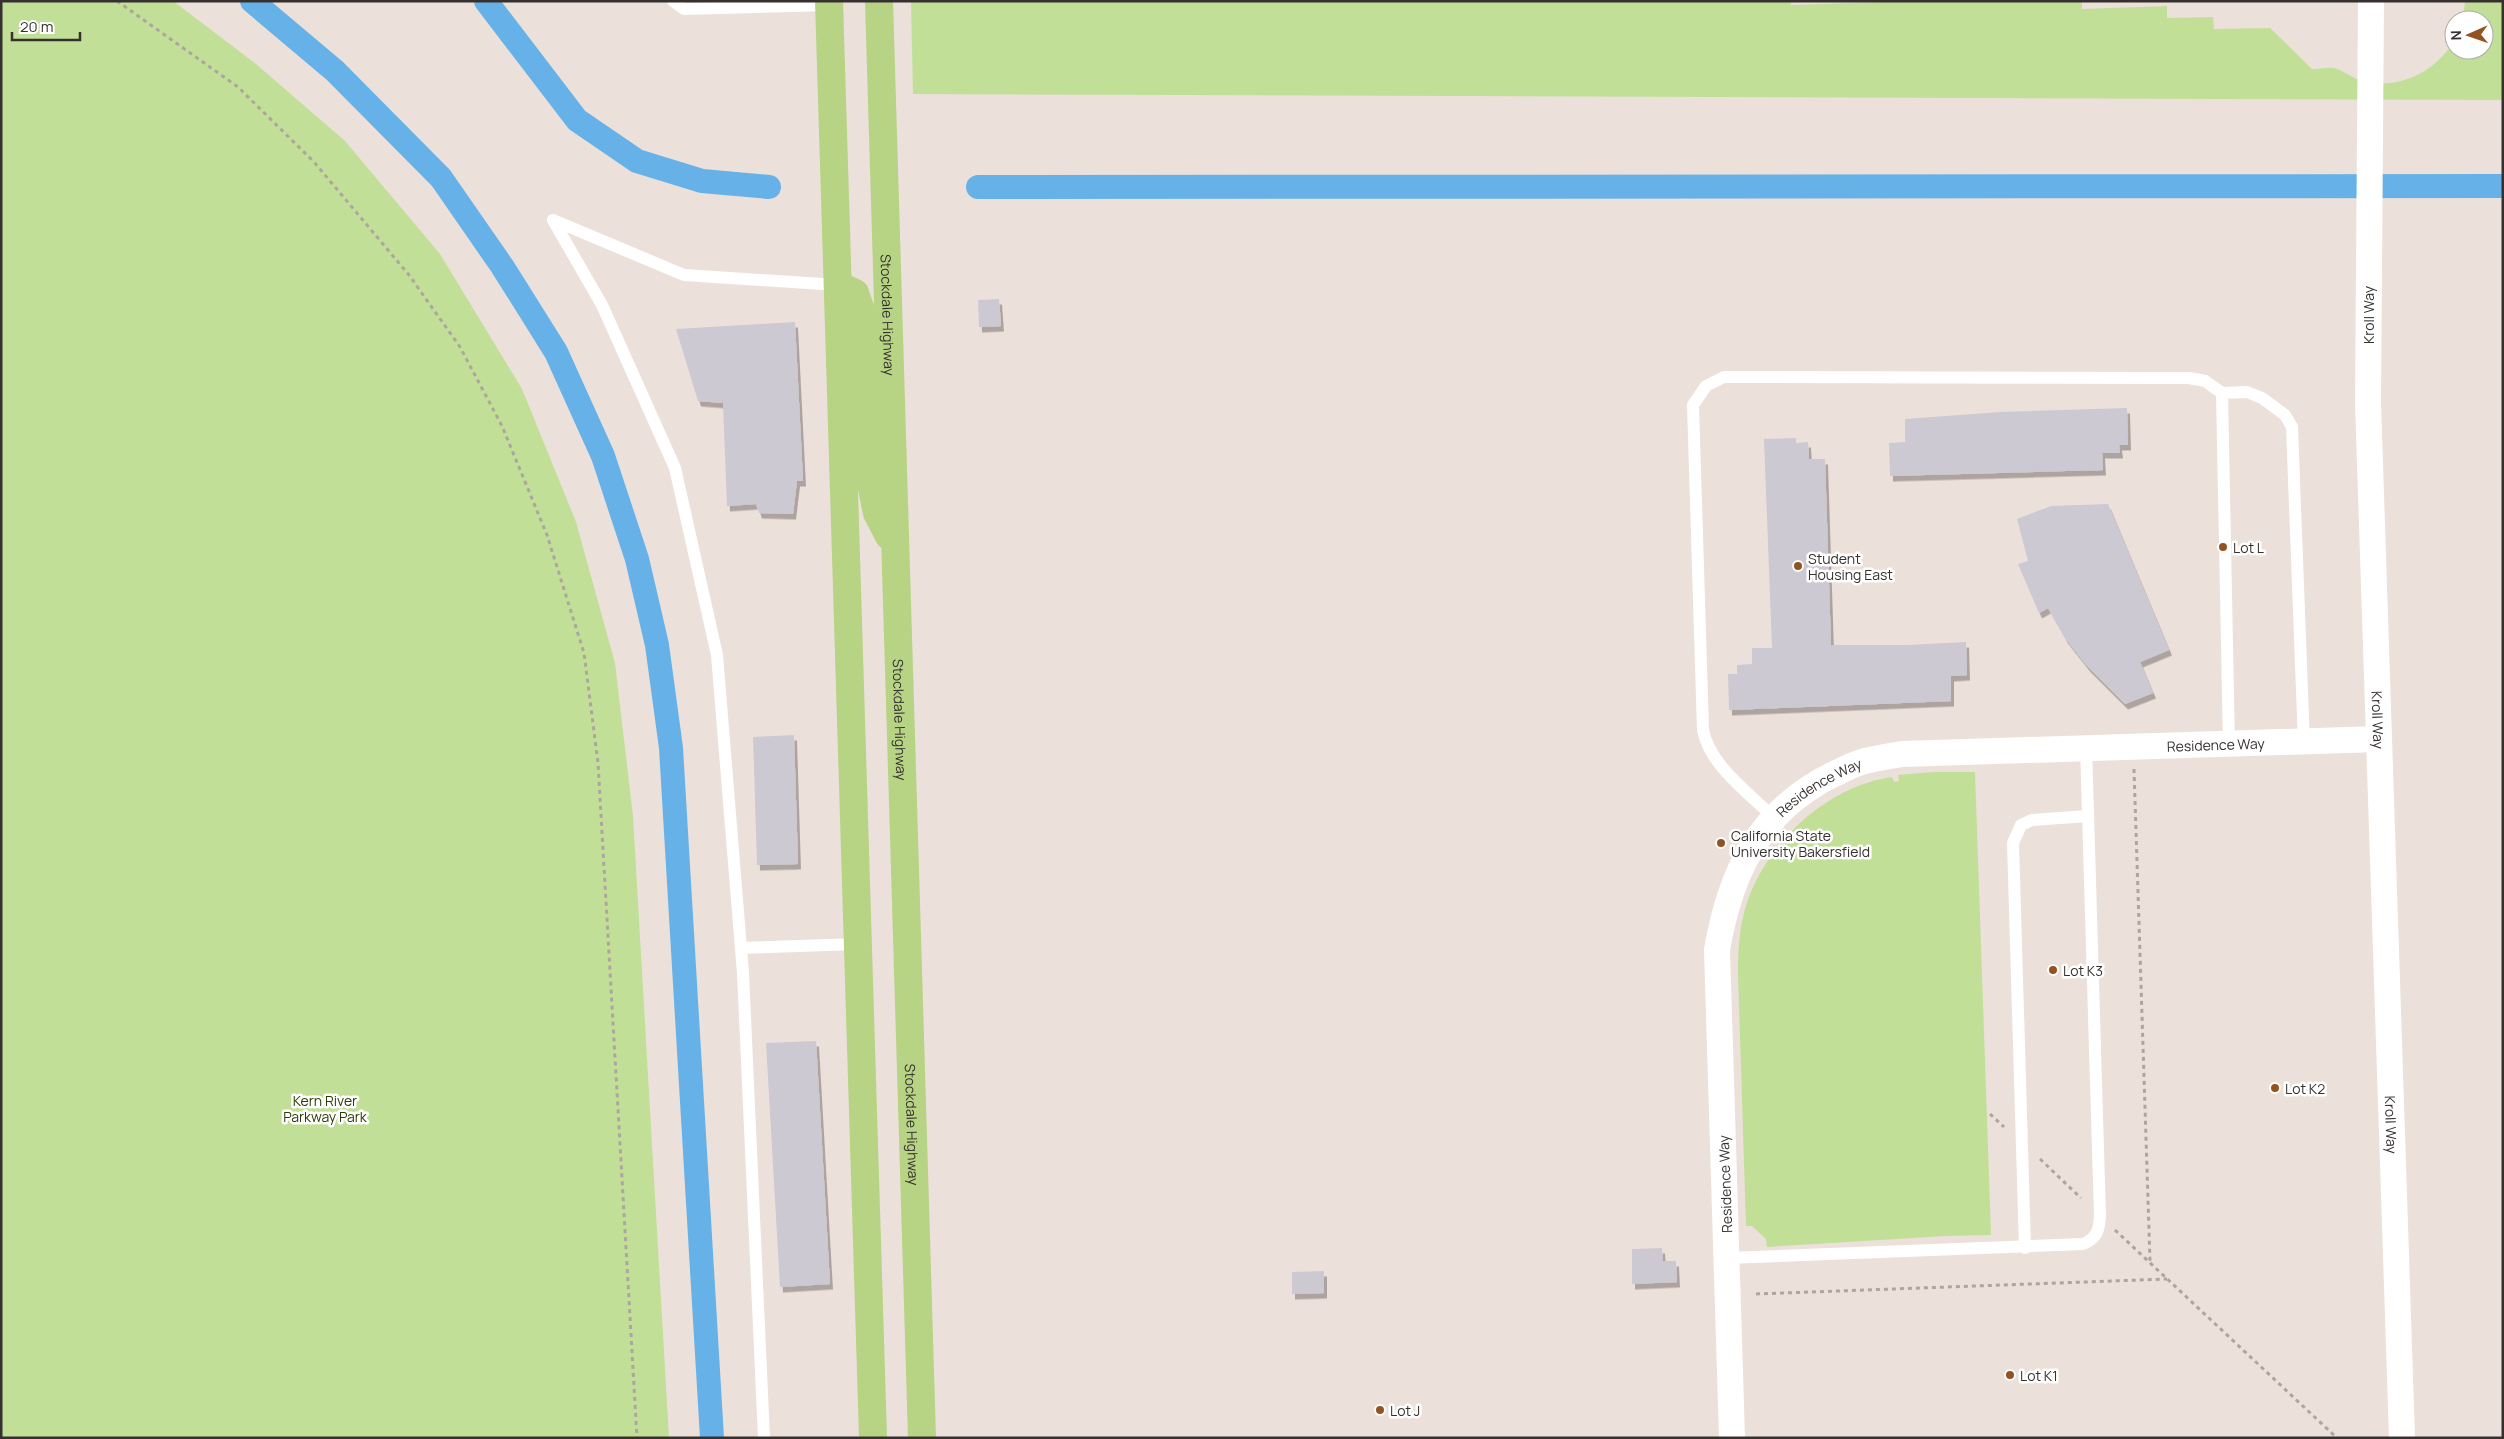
<svg xmlns="http://www.w3.org/2000/svg" width="2504" height="1439" viewBox="0 0 2504 1439" font-family="Manrope,sans-serif">
  <style>
    .green { fill: #c1df96 }
    .lines { fill: none; stroke-linecap: round; stroke-linejoin: round }
    .canal { stroke: #66b2e8; stroke-width: 24 }
    .building { fill: #cdc9d3; filter: url(#shadow) }
    .path { stroke: #afa5a0; stroke-width: 3; stroke-dasharray: 4 4; stroke-linecap: butt }
    .service { stroke: #fff; stroke-width: 12 }
    .minor { stroke: #fff; stroke-width: 26 }
    .primary { stroke: #b7d384; stroke-width: 28 }
    .poi-dot { fill: #945221; stroke: #fff; stroke-width: 2 }
    .labels { text-anchor: middle; dominant-baseline: central; stroke-width: 5; stroke-linejoin: round; paint-order: stroke }
    .street-label { font-size: 14px; fill: #36312f; stroke: #fff }
    .poi-label { font-size: 14px; fill: #36312f; stroke: #fff; text-anchor: start }
    .park-label { font-size: 14px; fill: #2c3e03; stroke: #fff }
  </style>
  <defs>
    <filter id="shadow"><feDropShadow dx="3" dy="5.5" stdDeviation="0" flood-color="#0004"/></filter>
  </defs>
  <rect width="100%" height="100%" fill="#ece0da"/>
  <g class="green">
    <path d="M 1,1 L 173,1 L 256,64 L 345,141 L 440,254 L 522,389 L 576,522 L 615,663 L 633,816 L 669,1438 L 1,1438 Z"/>
    <path d="M 911,1 L 1791,1 L 1791,5 L 1915,1 L 2082,1 L 2082,9 L 2167,6 L 2167,18 L 2213,17 L 2214,29 L 2270,28 L 2312,69 C 2318,69 2329,67 2334,68 C 2343,70 2352,78 2362,81 C 2399,90 2434,73 2454,41 L 2454,50 L 2484,50 L 2484,20 L 2463,20 L 2465,1 L 2503,1 L 2503,100 L 913,94 Z"/>
    <path d="M 1933,772 L 1975,772 L 1991,1235 L 1945,1236 L 1767,1247 L 1766,1239 L 1752,1226 L 1746,1226 L 1738,973 C 1738,946 1740,919 1750,894 C 1774,836 1830,786 1892,777 L 1894,782 L 1899,781 L 1898,775 Z"/>
  </g>
  <g class="lines">
    <g class="canal">
      <path d="M 252,1 L 335,71 L 441,178 L 502,266 L 556,352 L 603,456 L 637,559 L 657,645 L 671,748 L 712,1438"/>
      <path d="M 486,1 L 577,120 L 637,161 L 702,181 L 769,187"/>
      <path d="M 978,187 L 2503,186"/>
    </g>
  </g>
  <g class="building">
    <path d="M 999,299 L 1001,326 L 979,327 L 978,300 Z"/>
    <path d="M 795,322 L 803,481 L 797,481 L 793,514 L 759,513 L 756,504 L 727,506 L 723,403 L 698,401 L 676,329 Z"/>
    <path d="M 2127,408 L 2128,445 L 2119,445 L 2120,453 L 2102,453 L 2103,470 L 1890,476 L 1889,443 L 1905,442 L 1905,419 L 2000,412 Z"/>
    <path d="M 1796,438 L 1796,443 L 1808,442 L 1809,459 L 1825,459 L 1831,645 L 1907,645 L 1966,642 L 1967,675 L 1951,676 L 1951,701 L 1729,710 L 1728,674 L 1737,674 L 1737,665 L 1752,664 L 1752,648 L 1772,648 L 1764,439 Z"/>
    <path d="M 2108,504 L 2169,650 L 2140,662 L 2153,693 L 2125,704 L 2087,666 L 2065,638 L 2048,608 L 2039,613 L 2018,564 L 2028,561 L 2017,519 L 2051,506 Z"/>
    <path d="M 794,735 L 798,864 L 757,865 L 753,737 Z"/>
    <path d="M 816,1041 L 830,1284 L 780,1287 L 766,1043 Z"/>
    <path d="M 1662,1248 L 1663,1261 L 1676,1261 L 1677,1282 L 1632,1284 L 1632,1249 Z"/>
    <path d="M 1324,1271 L 1324,1293 L 1292,1294 L 1292,1272 Z"/>
  </g>
  <g class="lines">
    <g class="path">
      <path d="M 117,1 L 238,87 L 314,162 L 409,275 L 460,347 L 502,426 L 547,535 L 584,653 L 598,763 L 637,1438"/>
      <path d="M 2134,769 L 2150,1261"/>
      <path d="M 1990,1114 L 2004,1127"/>
      <path d="M 2040,1159 L 2081,1198"/>
      <path d="M 2115,1230 L 2337,1438"/>
      <path d="M 1756,1294 L 2167,1279"/>
    </g>
    <g class="service">
      <path d="M 673,1 L 684,9 L 829,5"/>
      <path d="M 2229,745 L 2222,393 L 2247,392 L 2262,398 L 2285,415 L 2292,427 L 2304,743"/>
      <path d="M 1774,818 C 1749,793 1710,766 1703,730 L 1693,405 L 1706,386 L 1724,377 L 2189,378 L 2205,381 L 2222,393"/>
      <path d="M 741,948 L 858,944"/>
      <path d="M 2025,1248 L 2013,843 L 2021,825 L 2032,820 L 2088,816"/>
      <path d="M 1728,1258 L 2083,1244 C 2097,1238 2099,1231 2100,1216 L 2086,747"/>
      <path d="M 764,1438 L 743,973 L 717,655 L 675,468 L 602,305 L 553,220 L 684,275 L 838,285"/>
    </g>
    <g class="minor">
      <path id="s1" d="M 2371,1 L 2368,403 L 2402,1438"/>
      <path id="s2" d="M 1732,1438 L 1717,950 C 1730,874 1758,813 1830,776 C 1841,771 1853,764 1865,761 C 1877,758 1890,756 1902,754 L 2379,739"/>
    </g>
    <g class="primary">
      <path d="M 829,1 L 873,1438"/>
      <path id="s3" d="M 879,1 L 922,1438"/>
      <path d="M 838,285 L 855,293 L 863,316 L 871,483 L 877,513 L 889,536"/>
    </g>
  </g>
  <g class="poi-dot">
    <circle cx="2223" cy="547" r="5"/>
    <circle cx="1798" cy="566" r="5"/>
    <circle cx="1721" cy="843" r="5"/>
    <circle cx="2053" cy="970" r="5"/>
    <circle cx="2275" cy="1088" r="5"/>
    <circle cx="2010" cy="1375" r="5"/>
    <circle cx="1380" cy="1410" r="5"/>
  </g>
  <g class="labels">
    <g class="street-label">
      <text stroke="none"><textPath href="#s3" startOffset="314">Stockdale Highway</textPath></text>
      <text transform="translate(2368 315) rotate(-90)">Kroll Way</text>
      <text stroke="none"><textPath href="#s3" startOffset="719">Stockdale Highway</textPath></text>
      <text stroke="none"><textPath href="#s1" startOffset="719">Kroll Way</textPath></text>
      <text stroke="none"><textPath href="#s2" startOffset="1094">Residence Way</textPath></text>
      <text stroke="none"><textPath href="#s2" startOffset="689">Residence Way</textPath></text>
      <text stroke="none"><textPath href="#s3" startOffset="1124">Stockdale Highway</textPath></text>
      <text stroke="none"><textPath href="#s1" startOffset="1124">Kroll Way</textPath></text>
      <text transform="translate(1725 1184) rotate(-92)">Residence Way</text>
    </g>
    <g class="poi-label">
      <text x="2233" y="547">Lot L</text>
      <text x="1808" y="558">Student<tspan x="1808" dy="16">Housing East</tspan></text>
      <text x="1731" y="835">California State<tspan x="1731" dy="16">University Bakersfield</tspan></text>
      <text x="2063" y="970">Lot K3</text>
      <text x="2285" y="1088">Lot K2</text>
      <text x="2020" y="1375">Lot K1</text>
      <text x="1390" y="1410">Lot J</text>
    </g>
    <g class="park-label">
      <text x="325" y="1100">Kern River<tspan x="325" dy="16">Parkway Park</tspan></text>
    </g>
  </g>
  <rect width="2504" height="1439" fill="none" stroke="#36312f" stroke-width="5"/>
  <g transform="translate(2469 35) rotate(268)"><circle r="24" fill="#ffffff" stroke="#afadac"/>
  <path d="M0-4L9 19L0 12L-9 19Z" fill="#945221"/>
  <text y="-8" font-size="14" font-weight="bold" text-anchor="middle" fill="#36312f">N</text>
  </g>
  <path d="M12 32v8h68v-8" fill="none" stroke="#36312f" stroke-width="2.5"/>
  <text x="20" y="32" font-size="15" fill="#36312f" stroke="#ffffff" stroke-width="4" paint-order="stroke">20 m</text>
</svg>
